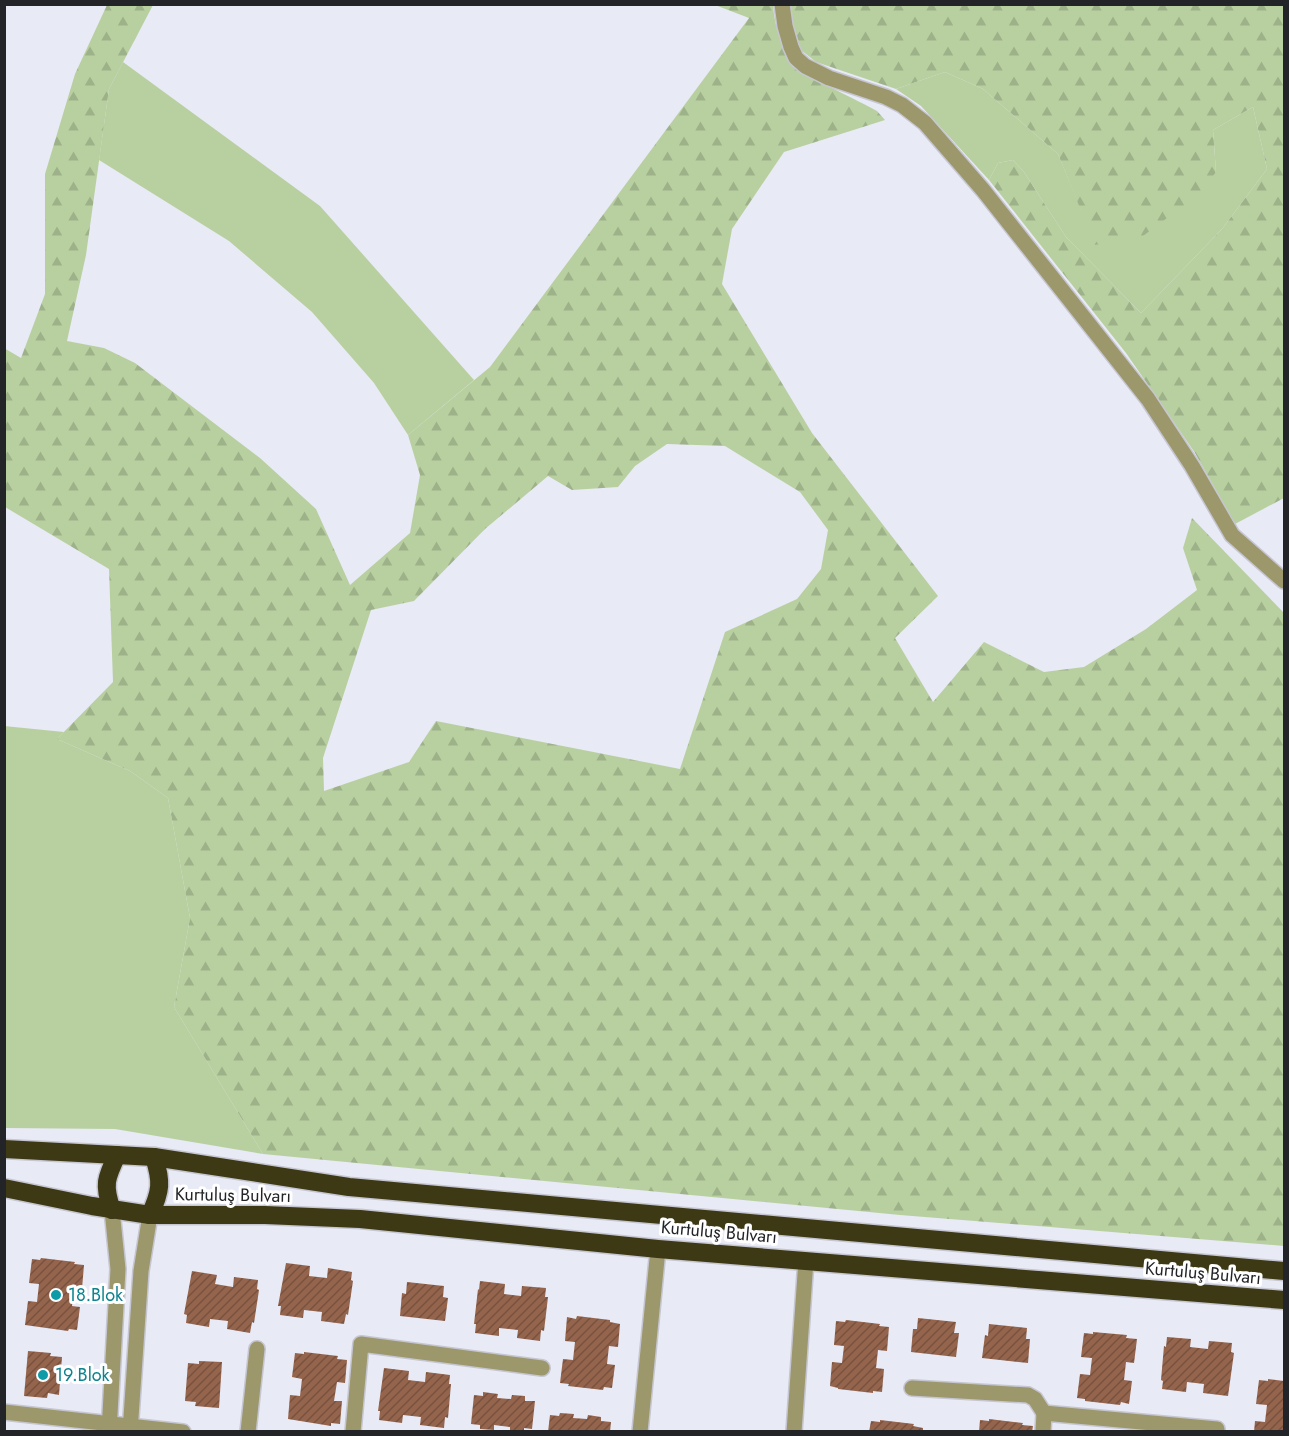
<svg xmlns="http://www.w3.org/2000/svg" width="1289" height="1436" viewBox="0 0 1289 1436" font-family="Jost,sans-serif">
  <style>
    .green { fill: #b8d0a0 }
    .forest { fill: url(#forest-firs); fill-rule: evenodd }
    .building { fill: url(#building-hatch) }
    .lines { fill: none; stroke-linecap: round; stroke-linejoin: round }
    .minor-casing { stroke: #c5c6d1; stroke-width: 18 }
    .highway-casing { stroke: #c5c6d1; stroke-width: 21 }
    .minor { stroke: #9d976c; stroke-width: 15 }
    .highway { stroke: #3e3915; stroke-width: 18 }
    .culture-dot { fill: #0f9aa8; stroke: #fff; stroke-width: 2 }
    .labels { text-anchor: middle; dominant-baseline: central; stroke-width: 6; stroke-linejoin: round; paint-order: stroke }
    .street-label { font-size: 18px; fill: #232428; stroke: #fff }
    .culture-label { font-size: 18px; fill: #0d838f; stroke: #fff; text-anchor: start }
  </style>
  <defs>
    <pattern id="forest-firs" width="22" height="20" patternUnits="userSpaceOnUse" patternTransform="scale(1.5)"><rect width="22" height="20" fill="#b8d0a0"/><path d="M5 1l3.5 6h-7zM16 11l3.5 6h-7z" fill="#9eb28a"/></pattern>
    <pattern id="building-hatch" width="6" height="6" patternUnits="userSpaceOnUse" patternTransform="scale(1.5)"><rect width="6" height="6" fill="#95644c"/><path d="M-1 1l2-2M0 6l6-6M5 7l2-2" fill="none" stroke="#79523f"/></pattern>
  </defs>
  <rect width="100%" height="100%" fill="#e8eaf6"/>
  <g class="green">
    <path d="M 123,62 L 320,206 L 474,380 L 408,435 L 374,383 L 312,312 L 229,241 L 99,160 L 109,89 Z"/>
    <path d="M 945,72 L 983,89 L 1058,154 L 1096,245 L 1216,172 L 1213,130 L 1253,107 L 1267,169 L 1222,229 L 1141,313 L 1066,237 L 1024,172 L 1013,160 L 998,163 L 989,180 L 921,106 L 896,89 Z"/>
    <path d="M 4,726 L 64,732 L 57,739 L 130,771 L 168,798 L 190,918 L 174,1007 L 263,1154 L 115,1129 L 5,1128 Z"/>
  </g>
  <g class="forest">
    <path d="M 107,5 L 153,5 L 109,89 L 86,255 L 67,341 L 104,348 L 135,363 L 260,458 L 316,509 L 350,585 L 410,533 L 420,475 L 408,435 L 490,367 L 749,18 L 715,5 L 773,5 C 778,73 825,82 877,111 L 885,120 L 784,152 L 732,229 L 722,284 L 812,433 L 938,596 L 895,638 L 933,702 L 984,642 L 1044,672 L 1084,667 L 1146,629 L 1197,590 L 1183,548 L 1192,518 L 1284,613 L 1284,1246 L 900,1215 L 263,1154 L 174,1007 L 190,918 L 168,798 L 130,771 L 57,739 L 113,682 L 109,569 L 5,507 L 4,348 L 21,358 L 45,294 L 45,174 L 75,74 ZM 667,444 L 725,446 L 800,492 L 828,530 L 821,569 L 797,599 L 725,632 L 680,769 L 436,721 L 409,762 L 324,791 L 323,758 L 371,610 L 414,601 L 485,529 L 548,476 L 572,490 L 618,487 L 635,466 Z"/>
    <path d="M 790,5 L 1284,5 L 1284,498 L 1235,524 L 1195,453 L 1126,353 L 989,180 L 998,163 L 1013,160 L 1024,172 L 1066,237 L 1141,313 L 1222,229 L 1267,169 L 1253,107 L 1213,130 L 1216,172 L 1199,194 L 1139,239 L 1095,245 L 1058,154 L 983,89 L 945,72 L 896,89 L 816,62 L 801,50 L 793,29 Z"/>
  </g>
  <g class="building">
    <path d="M 41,1258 L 75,1262 L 74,1264 L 84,1265 L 82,1289 L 74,1288 L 72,1306 L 80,1307 L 77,1330 L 69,1329 L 68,1331 L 25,1325 L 28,1301 L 37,1302 L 39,1284 L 29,1283 L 32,1259 L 40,1260 Z"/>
    <path d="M 286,1263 L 310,1266 L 309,1276 L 327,1278 L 328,1268 L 352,1272 L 351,1280 L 353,1281 L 348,1315 L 346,1314 L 344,1324 L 321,1321 L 322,1312 L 304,1310 L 303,1318 L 280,1315 L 281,1306 L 278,1306 Z"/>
    <path d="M 192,1271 L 217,1275 L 215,1284 L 233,1287 L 234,1277 L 258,1280 L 257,1289 L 259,1290 L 254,1323 L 252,1322 L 250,1333 L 227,1329 L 228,1321 L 210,1319 L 209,1327 L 186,1323 L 187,1315 L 184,1314 Z"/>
    <path d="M 480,1281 L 505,1284 L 504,1294 L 521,1296 L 522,1286 L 546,1288 L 545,1297 L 548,1297 L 544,1331 L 541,1330 L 540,1341 L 517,1338 L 518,1330 L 509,1329 L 499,1328 L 499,1336 L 475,1333 L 476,1324 L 474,1324 L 478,1289 L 479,1290 Z"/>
    <path d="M 407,1282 L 444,1286 L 443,1297 L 448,1298 L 445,1321 L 400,1316 L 402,1293 L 406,1294 Z"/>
    <path d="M 577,1316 L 610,1320 L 610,1322 L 620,1324 L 618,1347 L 609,1346 L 607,1364 L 615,1365 L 612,1388 L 604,1387 L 603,1390 L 568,1386 L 569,1384 L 560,1383 L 563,1359 L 573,1360 L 575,1342 L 565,1341 L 567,1317 L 576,1319 Z"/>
    <path d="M 918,1318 L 956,1322 L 954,1333 L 959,1333 L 956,1357 L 911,1352 L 913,1329 L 917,1329 Z"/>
    <path d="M 846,1320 L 880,1324 L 879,1326 L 889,1327 L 887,1351 L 878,1350 L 876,1368 L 884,1369 L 882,1392 L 873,1391 L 873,1393 L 838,1389 L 838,1388 L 830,1386 L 832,1362 L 842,1363 L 844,1346 L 834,1345 L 836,1321 L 845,1322 Z"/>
    <path d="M 989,1324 L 1027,1328 L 1026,1339 L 1030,1339 L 1028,1363 L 982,1358 L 985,1335 L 988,1336 Z"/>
    <path d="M 1093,1332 L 1127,1335 L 1126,1338 L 1137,1339 L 1134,1363 L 1126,1362 L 1124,1380 L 1132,1381 L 1129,1404 L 1121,1402 L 1120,1405 L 1085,1401 L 1085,1399 L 1077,1398 L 1080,1374 L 1090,1375 L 1092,1358 L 1081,1357 L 1084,1333 L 1093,1334 Z"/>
    <path d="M 1167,1337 L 1191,1339 L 1190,1347 L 1208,1349 L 1209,1341 L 1232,1343 L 1231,1352 L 1234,1353 L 1228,1396 L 1203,1393 L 1204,1384 L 1187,1382 L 1186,1392 L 1162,1389 L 1163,1381 L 1161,1380 L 1164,1346 L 1166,1347 Z"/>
    <path d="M 28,1351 L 51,1353 L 50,1356 L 62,1357 L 59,1395 L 48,1393 L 47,1398 L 24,1396 Z"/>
    <path d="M 304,1352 L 338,1356 L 337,1359 L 347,1360 L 345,1383 L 337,1382 L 334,1401 L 342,1401 L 340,1424 L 331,1423 L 331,1426 L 288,1419 L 290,1395 L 300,1396 L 302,1379 L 292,1377 L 295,1353 L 304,1354 Z"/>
    <path d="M 199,1361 L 222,1362 L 219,1408 L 195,1406 L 196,1402 L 185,1401 L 188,1363 L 199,1364 Z"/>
    <path d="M 384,1368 L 409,1371 L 408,1380 L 425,1382 L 426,1372 L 450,1375 L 449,1384 L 451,1384 L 448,1418 L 445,1417 L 444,1428 L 420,1425 L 421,1417 L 403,1415 L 402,1423 L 379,1420 L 380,1411 L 378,1411 Z"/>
    <path d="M 1268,1379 L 1284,1381 L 1284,1432 L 1254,1432 L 1255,1421 L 1265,1422 L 1267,1405 L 1256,1404 L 1259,1380 L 1268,1381 Z"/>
    <path d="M 483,1392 L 498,1394 L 497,1398 L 511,1399 L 512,1395 L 525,1396 L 525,1401 L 535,1401 L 532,1429 L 524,1428 L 524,1432 L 510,1431 L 510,1427 L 494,1425 L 494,1430 L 480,1429 L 480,1425 L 471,1424 L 474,1395 L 483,1396 Z"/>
    <path d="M 560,1413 L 574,1414 L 573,1418 L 587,1419 L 588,1415 L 601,1417 L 601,1421 L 611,1422 L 610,1432 L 548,1432 L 550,1415 L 559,1416 Z"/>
    <path d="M 989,1419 L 1023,1423 L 1022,1425 L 1033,1426 L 1032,1432 L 979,1432 L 980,1420 L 989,1421 Z"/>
    <path d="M 880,1420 L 914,1424 L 913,1426 L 923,1428 L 923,1432 L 869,1432 L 871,1421 L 880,1422 Z"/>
  </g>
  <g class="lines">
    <defs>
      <g id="minor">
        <path d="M 782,4 L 785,26 L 791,47 L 796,58 L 805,66 L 829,78 L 886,97 L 902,105 L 925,123 L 983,190 L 1148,399 L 1192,466 L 1232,535 L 1284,581"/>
        <path d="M 912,1388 L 1028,1395 L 1035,1399 L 1044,1413"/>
        <path d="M 4,1412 L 183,1432"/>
        <path d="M 109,1432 L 118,1269 L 112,1210"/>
        <path d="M 130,1432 L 141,1271 L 150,1215"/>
        <path d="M 248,1432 L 257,1349"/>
        <path d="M 353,1432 L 361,1344 L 542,1368"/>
        <path d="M 640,1432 L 658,1249"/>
        <path d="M 794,1432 L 806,1260"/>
        <path d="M 1043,1432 L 1044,1413 L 1217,1429"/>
      </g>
      <g id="highway">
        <path d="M 4,1149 L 154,1157 L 349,1187 L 1284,1271"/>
        <path d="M 4,1188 L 92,1206 L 150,1215 L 265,1215 L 360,1219 L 658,1249 L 1284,1300"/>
        <path d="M 112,1210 C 103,1185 106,1178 117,1155"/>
        <path d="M 150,1215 C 161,1191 162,1182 154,1157"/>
      </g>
    </defs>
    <use href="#minor" class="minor-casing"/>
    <use href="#highway" class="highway-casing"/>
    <use href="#minor" class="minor"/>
    <use href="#highway" class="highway"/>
  </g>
  <g class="culture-dot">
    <circle cx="56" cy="1295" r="6"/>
    <circle cx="43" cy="1375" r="6"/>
  </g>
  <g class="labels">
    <g class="street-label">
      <text transform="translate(233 1195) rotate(1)">Kurtuluş Bulvarı</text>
      <text transform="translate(719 1232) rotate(5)">Kurtuluş Bulvarı</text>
      <text transform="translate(1203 1273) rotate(5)">Kurtuluş Bulvarı</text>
    </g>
    <g class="culture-label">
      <text x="68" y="1295">18.Blok</text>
      <text x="55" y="1375">19.Blok</text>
    </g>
  </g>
  <rect width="1289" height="1436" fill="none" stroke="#232428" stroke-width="12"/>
</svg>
